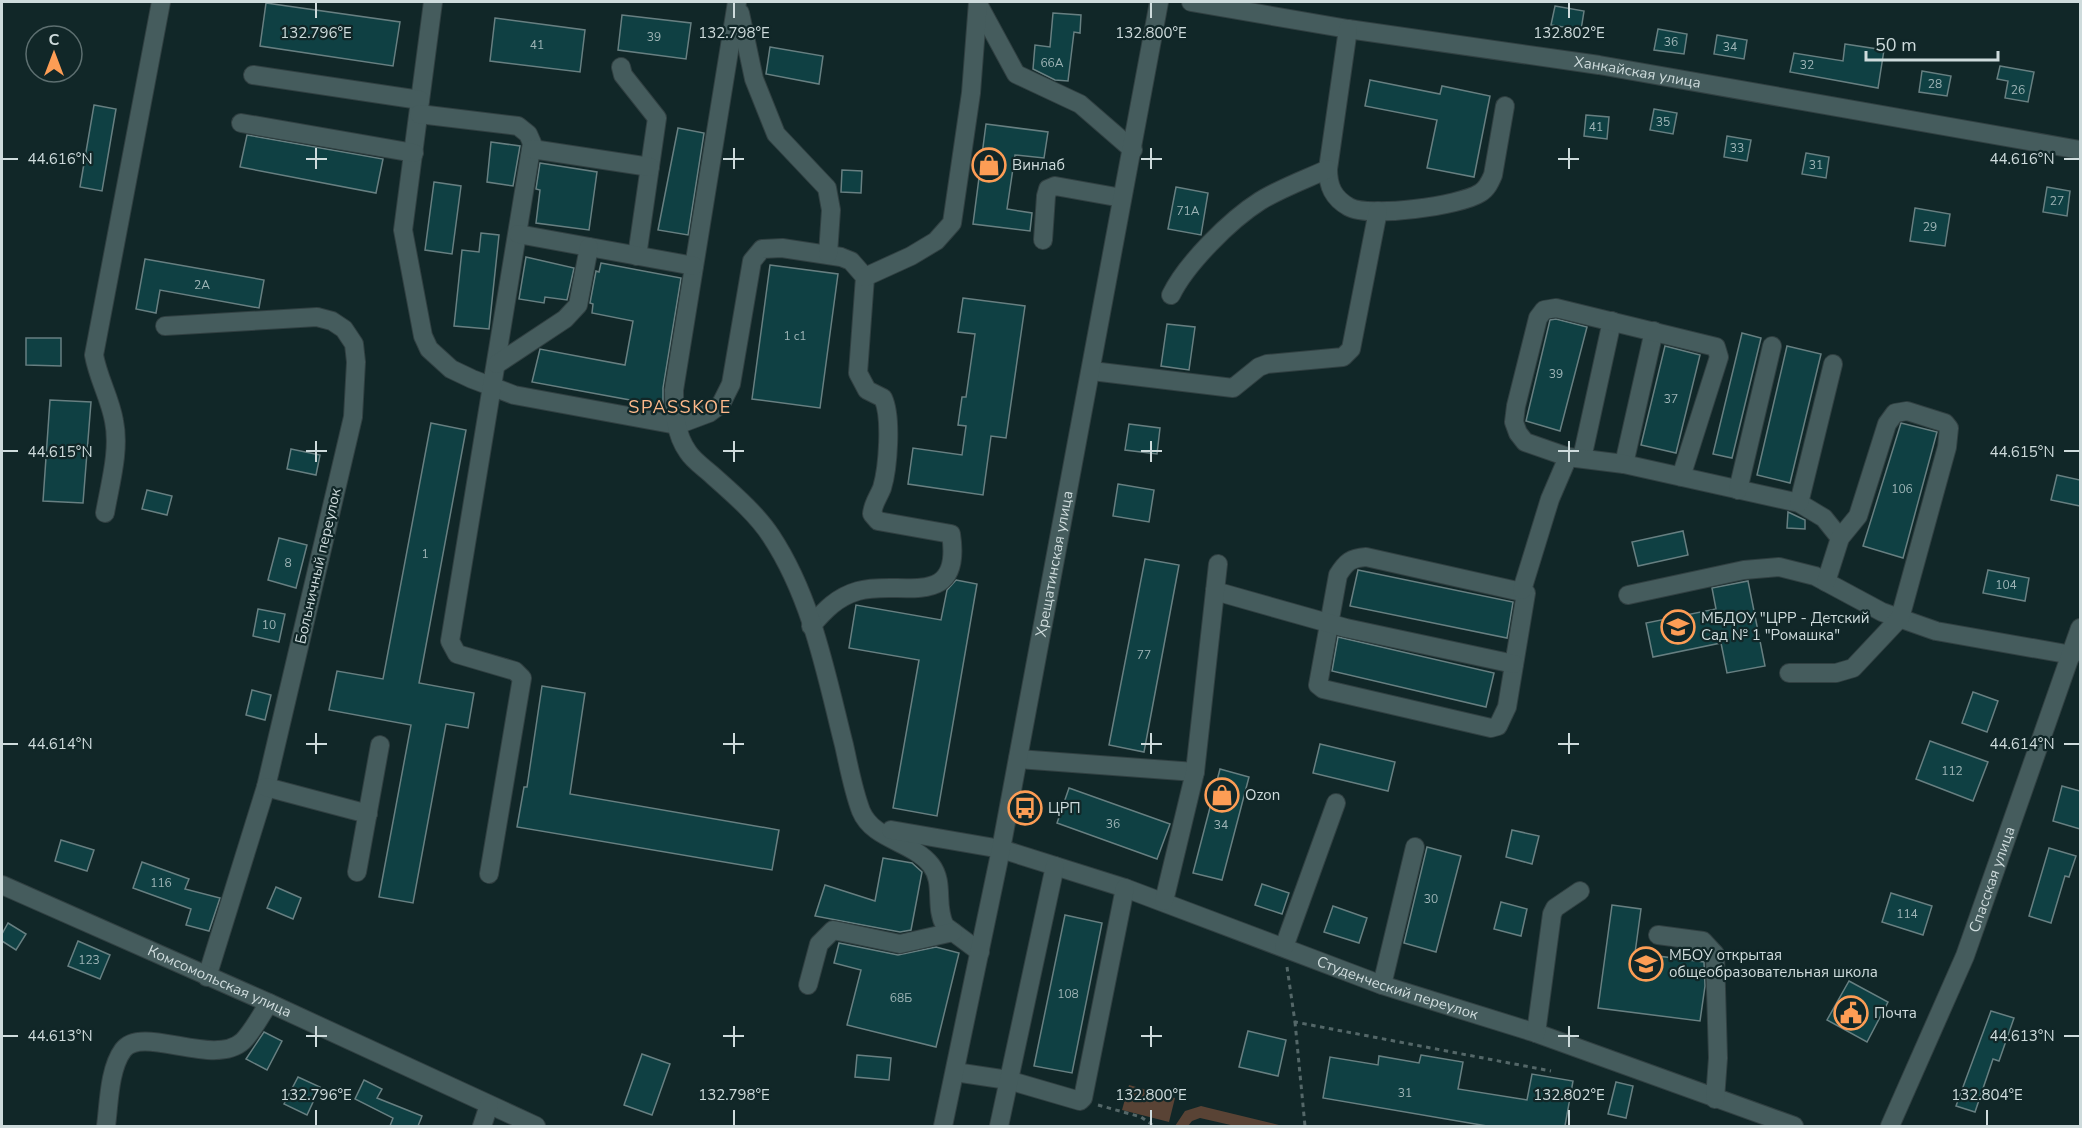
<svg xmlns="http://www.w3.org/2000/svg" width="2082" height="1128" viewBox="0 0 2082 1128" font-family="'Nunito Sans',sans-serif">
  <style>
    .green { fill: #594335 }
    .building { fill: #0f4043; stroke: #677f81; stroke-width: 1.5 }
    .lines { fill: none; stroke-linecap: round; stroke-linejoin: round }
    .minor-casing { stroke: #314042; stroke-width: 20 }
    .path { stroke: #546768; stroke-width: 3; stroke-dasharray: 4.5 4.5; stroke-linecap: butt }
    .minor { stroke: #455c5d; stroke-width: 18 }
    .ticks { fill: none; stroke: #cedbdc; stroke-width: 2 }
    .labels { text-anchor: middle; dominant-baseline: central; stroke-width: 4.5; stroke-linejoin: round; paint-order: stroke }
    .number-label { font-size: 12px; fill: #9eb4b6 }
    .street-label { font-size: 15px; fill: #cedbdc; stroke: #112728 }
    .poi-label { font-size: 15px; fill: #cedbdc; stroke: #112728; text-anchor: start }
    .quarter-label { font-size: 18px; letter-spacing: 1.5px; fill: #feb98b; stroke: #112728 }
    .ticks-label { font-size: 15px; text-anchor: middle; fill: #cedbdc; stroke: #112728; stroke-width: 4.5; stroke-linejoin: round; paint-order: stroke }
  </style>
  <rect width="100%" height="100%" fill="#112728"/>
  <g class="green">
    <path d="M 1129,1085 L 1175,1098 L 1169,1122 L 1122,1110 Z"/>
    <path d="M 1201,1106 L 1209,1108 L 1283,1126 L 1235,1126 L 1200,1118 L 1192,1121 L 1188,1126 L 1175,1126 L 1185,1111 Z"/>
  </g>
  <g class="building">
    <path d="M 266,3 L 400,22 L 393,66 L 260,46 Z"/>
    <path d="M 1555,6 L 1584,11 L 1581,30 L 1551,25 Z"/>
    <path d="M 1053,13 L 1081,15 L 1080,33 L 1074,32 L 1068,81 L 1055,80 L 1033,69 L 1035,45 L 1050,47 Z"/>
    <path d="M 622,15 L 691,23 L 686,59 L 618,50 Z"/>
    <path d="M 495,18 L 585,30 L 580,72 L 490,61 Z"/>
    <path d="M 1658,29 L 1687,34 L 1684,54 L 1654,50 Z"/>
    <path d="M 1717,35 L 1747,40 L 1744,59 L 1714,54 Z"/>
    <path d="M 1845,44 L 1884,50 L 1878,88 L 1790,72 L 1794,53 L 1843,61 Z"/>
    <path d="M 770,47 L 823,56 L 819,84 L 766,74 Z"/>
    <path d="M 2000,66 L 2034,72 L 2028,102 L 2005,98 L 2008,81 L 1997,79 Z"/>
    <path d="M 1922,71 L 1951,76 L 1947,96 L 1919,92 Z"/>
    <path d="M 1370,80 L 1440,94 L 1442,86 L 1490,96 L 1474,177 L 1427,168 L 1437,120 L 1365,106 Z"/>
    <path d="M 94,105 L 116,109 L 102,191 L 80,187 Z"/>
    <path d="M 1654,109 L 1677,113 L 1673,134 L 1650,130 Z"/>
    <path d="M 1586,115 L 1609,117 L 1607,139 L 1584,136 Z"/>
    <path d="M 986,124 L 1048,132 L 1044,158 L 1015,155 L 1007,209 L 1032,213 L 1030,231 L 973,224 Z"/>
    <path d="M 678,128 L 704,133 L 688,235 L 658,230 Z"/>
    <path d="M 247,135 L 383,159 L 376,193 L 240,167 Z"/>
    <path d="M 1727,136 L 1751,140 L 1747,161 L 1724,157 Z"/>
    <path d="M 491,142 L 520,146 L 513,186 L 487,182 Z"/>
    <path d="M 1806,153 L 1829,157 L 1826,178 L 1802,174 Z"/>
    <path d="M 540,163 L 597,172 L 589,230 L 536,223 L 540,190 L 536,189 Z"/>
    <path d="M 842,170 L 862,171 L 861,193 L 841,192 Z"/>
    <path d="M 434,182 L 461,186 L 452,254 L 425,250 Z"/>
    <path d="M 1176,187 L 1208,193 L 1201,235 L 1168,229 Z"/>
    <path d="M 2047,187 L 2070,191 L 2067,216 L 2043,212 Z"/>
    <path d="M 1915,208 L 1950,214 L 1945,246 L 1910,241 Z"/>
    <path d="M 481,233 L 499,235 L 489,329 L 454,326 L 462,250 L 479,252 Z"/>
    <path d="M 526,257 L 574,268 L 567,300 L 545,297 L 544,303 L 519,299 Z"/>
    <path d="M 145,259 L 264,280 L 259,308 L 160,290 L 156,313 L 136,309 Z"/>
    <path d="M 601,263 L 681,278 L 663,388 L 663,406 L 532,382 L 540,349 L 625,365 L 633,321 L 592,313 L 593,304 L 590,303 L 596,271 L 599,272 Z"/>
    <path d="M 770,265 L 838,274 L 820,408 L 752,399 Z"/>
    <path d="M 963,298 L 1025,306 L 1006,438 L 991,436 L 983,495 L 908,484 L 913,448 L 962,455 L 966,426 L 958,425 L 962,397 L 966,397 L 975,334 L 958,332 Z"/>
    <path d="M 1556,319 L 1587,327 L 1560,431 L 1526,421 L 1550,320 Z"/>
    <path d="M 1167,324 L 1195,327 L 1189,370 L 1161,366 Z"/>
    <path d="M 1742,333 L 1761,338 L 1732,458 L 1713,454 Z"/>
    <path d="M 26,338 L 61,338 L 61,366 L 26,365 Z"/>
    <path d="M 1665,346 L 1700,355 L 1676,453 L 1641,445 Z"/>
    <path d="M 1787,346 L 1821,354 L 1790,483 L 1757,475 Z"/>
    <path d="M 50,400 L 91,402 L 83,503 L 43,501 Z"/>
    <path d="M 431,423 L 466,430 L 419,683 L 474,693 L 468,728 L 446,724 L 413,903 L 379,897 L 411,725 L 329,710 L 337,671 L 383,679 Z"/>
    <path d="M 1901,423 L 1937,432 L 1903,558 L 1863,546 Z"/>
    <path d="M 1129,424 L 1160,428 L 1157,454 L 1125,450 Z"/>
    <path d="M 291,449 L 320,455 L 316,475 L 287,469 Z"/>
    <path d="M 2057,475 L 2080,480 L 2080,506 L 2051,500 Z"/>
    <path d="M 1118,484 L 1154,490 L 1149,522 L 1113,516 Z"/>
    <path d="M 147,490 L 172,496 L 167,515 L 142,509 Z"/>
    <path d="M 1788,512 L 1805,520 L 1805,529 L 1787,528 Z"/>
    <path d="M 1683,531 L 1688,555 L 1638,566 L 1632,542 Z"/>
    <path d="M 279,538 L 307,545 L 296,588 L 268,580 Z"/>
    <path d="M 1145,559 L 1179,565 L 1144,752 L 1109,745 Z"/>
    <path d="M 1358,570 L 1513,602 L 1507,638 L 1350,606 Z"/>
    <path d="M 1988,570 L 2029,578 L 2025,601 L 1983,593 Z"/>
    <path d="M 956,580 L 977,584 L 937,816 L 893,808 L 919,660 L 849,648 L 856,605 L 941,620 L 947,590 Z"/>
    <path d="M 1748,581 L 1765,666 L 1727,673 L 1721,643 L 1653,657 L 1646,623 L 1716,609 L 1712,588 Z"/>
    <path d="M 258,609 L 285,614 L 279,642 L 253,636 Z"/>
    <path d="M 1338,637 L 1494,673 L 1486,707 L 1332,671 Z"/>
    <path d="M 542,686 L 585,693 L 570,794 L 779,830 L 772,870 L 517,827 L 524,787 L 527,787 Z"/>
    <path d="M 252,690 L 271,695 L 265,720 L 246,715 Z"/>
    <path d="M 1973,692 L 1998,701 L 1987,732 L 1962,723 Z"/>
    <path d="M 1930,741 L 1988,762 L 1973,801 L 1916,779 Z"/>
    <path d="M 1320,744 L 1395,762 L 1388,791 L 1313,773 Z"/>
    <path d="M 1220,769 L 1249,777 L 1222,880 L 1193,873 Z"/>
    <path d="M 2062,786 L 2080,791 L 2080,829 L 2053,821 Z"/>
    <path d="M 1069,788 L 1170,824 L 1157,859 L 1057,823 Z"/>
    <path d="M 1512,830 L 1539,836 L 1532,864 L 1506,857 Z"/>
    <path d="M 61,840 L 94,850 L 87,871 L 55,861 Z"/>
    <path d="M 1427,847 L 1461,856 L 1436,952 L 1404,943 Z"/>
    <path d="M 2049,848 L 2076,856 L 2069,877 L 2065,876 L 2051,923 L 2029,916 Z"/>
    <path d="M 883,858 L 912,863 L 922,872 L 911,930 L 900,932 L 815,916 L 825,885 L 875,901 Z"/>
    <path d="M 142,862 L 189,879 L 185,889 L 220,898 L 209,931 L 186,925 L 191,909 L 133,888 Z"/>
    <path d="M 1262,884 L 1289,893 L 1282,914 L 1255,905 Z"/>
    <path d="M 276,887 L 301,898 L 293,919 L 267,908 Z"/>
    <path d="M 1891,893 L 1932,906 L 1923,935 L 1882,922 Z"/>
    <path d="M 1501,902 L 1527,909 L 1521,936 L 1494,929 Z"/>
    <path d="M 1612,905 L 1641,909 L 1635,953 L 1704,962 L 1705,986 L 1700,1021 L 1598,1008 Z"/>
    <path d="M 1333,906 L 1367,918 L 1359,943 L 1324,932 Z"/>
    <path d="M 1065,915 L 1102,923 L 1072,1073 L 1034,1066 Z"/>
    <path d="M 8,923 L 26,934 L 16,950 L 2,941 L 2,934 Z"/>
    <path d="M 78,941 L 110,955 L 100,979 L 68,966 Z"/>
    <path d="M 839,943 L 898,955 L 936,947 L 959,953 L 936,1047 L 847,1025 L 861,970 L 834,963 Z"/>
    <path d="M 1849,981 L 1888,1002 L 1867,1042 L 1827,1020 Z"/>
    <path d="M 1991,1011 L 2014,1018 L 1999,1061 L 1993,1059 L 1975,1112 L 1956,1106 Z"/>
    <path d="M 1248,1031 L 1286,1040 L 1278,1076 L 1239,1067 Z"/>
    <path d="M 264,1032 L 282,1041 L 267,1070 L 246,1059 Z"/>
    <path d="M 642,1054 L 670,1064 L 652,1115 L 624,1105 Z"/>
    <path d="M 857,1055 L 891,1058 L 889,1080 L 855,1077 Z"/>
    <path d="M 1421,1055 L 1463,1062 L 1458,1089 L 1527,1100 L 1532,1074 L 1573,1081 L 1565,1126 L 1487,1126 L 1323,1098 L 1330,1057 L 1378,1065 L 1379,1056 L 1419,1063 Z"/>
    <path d="M 298,1077 L 320,1087 L 307,1115 L 284,1104 Z"/>
    <path d="M 364,1080 L 382,1089 L 377,1098 L 422,1116 L 418,1126 L 390,1126 L 393,1118 L 355,1099 Z"/>
    <path d="M 1616,1082 L 1633,1086 L 1626,1118 L 1608,1114 Z"/>
  </g>
  <g class="lines">
    <defs>
      <g id="minor">
        <path d="M 433,2 L 403,230 L 423,336 L 429,349 L 451,369 L 472,379 L 514,395 L 677,425 L 709,413 L 721,404 L 731,384 L 752,261 L 762,249 L 782,248 L 841,257 L 851,261 L 865,277 L 858,373 L 867,390 L 883,398 C 892,417 888,468 882,488 C 878,498 873,503 872,514 L 878,521 L 951,534 C 963,612 899,579 858,591 C 837,597 825,610 811,626"/>
        <path d="M 737,2 L 674,390 C 674,411 675,434 688,452 C 693,460 703,467 711,474 C 731,492 756,513 771,536 C 812,598 826,674 844,745 C 849,767 853,790 861,811 C 873,840 912,841 931,865 C 945,883 934,906 945,926 L 980,952"/>
        <path id="s1" d="M 1191,2 L 1348,29 L 1599,65 L 2080,150"/>
        <path d="M 978,4 L 1016,74 L 1080,104 L 1133,150"/>
        <path d="M 740,13 L 754,79 L 776,134 L 827,188 L 831,210 L 828,254"/>
        <path d="M 1348,29 L 1328,169 C 1328,186 1333,198 1349,207 C 1369,218 1460,206 1480,193 C 1487,189 1490,182 1493,175 L 1505,106"/>
        <path d="M 621,67 L 623,75 L 657,118 L 637,256"/>
        <path d="M 253,75 L 420,100"/>
        <path d="M 419,114 L 518,126 L 528,134 L 532,143 L 450,641 L 457,654 L 515,671 L 522,678 L 489,874"/>
        <path d="M 241,123 L 414,153"/>
        <path d="M 532,149 L 650,167"/>
        <path d="M 518,234 L 694,266"/>
        <path d="M 1043,240 L 1046,196 L 1048,189 L 1055,186 L 1122,198"/>
        <path d="M 865,277 L 911,256 L 936,241 L 952,223 L 971,93 L 978,2"/>
        <path d="M 1171,295 C 1186,264 1230,220 1260,201 C 1281,188 1306,179 1328,169"/>
        <path d="M 165,326 L 317,317 L 332,321 L 344,329 L 354,344 L 356,362 L 353,417 L 266,787 L 207,977"/>
        <path d="M 497,364 L 565,319 L 578,305 L 589,247"/>
        <path d="M 1092,371 L 1233,388 L 1259,367 L 1267,364 L 1343,357 L 1351,349 L 1378,211"/>
        <path d="M 1582,458 L 1612,321"/>
        <path d="M 1624,464 L 1654,331"/>
        <path d="M 1681,477 L 1719,357 L 1716,347 L 1556,308 L 1544,310 L 1538,318 L 1516,406 L 1514,422 L 1518,433 L 1525,442 L 1568,457 L 1624,464 L 1799,503 L 1824,518 L 1840,538"/>
        <path d="M 1738,490 L 1772,346"/>
        <path d="M 1799,503 L 1833,364"/>
        <path d="M 105,513 C 110,484 120,450 114,421 C 110,398 98,378 94,355 L 161,2"/>
        <path d="M 1366,557 L 1526,593 L 1507,707 L 1498,726 L 1491,728 L 1323,689 L 1318,685 L 1338,575 C 1346,562 1351,558 1366,557 Z"/>
        <path d="M 1522,590 L 1550,499 L 1568,457"/>
        <path d="M 1215,591 L 1346,628 L 1514,664"/>
        <path d="M 1628,595 L 1744,570 L 1779,567 L 1815,576 L 1882,612 L 1936,631 L 2072,655"/>
        <path d="M 1789,673 L 1836,673 L 1853,668 L 1900,618 L 1947,447 L 1949,428 L 1945,423 L 1907,411 L 1895,413 L 1887,424 L 1858,516 L 1840,538 L 1826,582"/>
        <path d="M 1018,759 L 1195,772"/>
        <path d="M 266,787 L 368,814"/>
        <path id="s2" d="M 891,830 L 1001,849 L 1125,888 L 1382,985 L 1536,1033 L 1794,1126"/>
        <path d="M 357,872 L 380,745"/>
        <path id="s3" d="M 2,885 L 269,1003 L 536,1126"/>
        <path d="M 1164,901 L 1195,772 L 1218,564"/>
        <path d="M 1658,935 L 1703,941 L 1715,954 L 1718,1058 L 1715,1099"/>
        <path d="M 1284,947 L 1336,803"/>
        <path d="M 808,985 L 819,944 L 833,930 L 900,944 L 953,932"/>
        <path d="M 1382,985 L 1415,847"/>
        <path d="M 1536,1033 L 1552,914 L 1555,908 L 1580,891"/>
        <path d="M 955,1072 L 1008,1080 L 1080,1101 L 1083,1098 L 1125,888"/>
        <path d="M 106,1126 C 109,1104 109,1069 123,1050 C 142,1024 214,1068 243,1041 C 253,1031 261,1015 269,1003"/>
        <path d="M 482,1126 L 489,1105"/>
        <path id="s4" d="M 943,1126 L 1001,849 L 1159,2"/>
        <path d="M 999,1126 L 1055,866"/>
        <path id="s5" d="M 1890,1126 L 1965,956 L 2080,628"/>
      </g>
    </defs>
    <use href="#minor" class="minor-casing"/>
    <g class="path">
      <path d="M 1287,967 L 1295,1022 L 1551,1071"/>
      <path d="M 1295,1022 L 1305,1126"/>
      <path d="M 1098,1105 L 1141,1117 L 1154,1126"/>
    </g>
    <use href="#minor" class="minor"/>
  </g>
  <path class="ticks" d="M 316,3 L 316,18M 734,3 L 734,18M 1151,3 L 1151,18M 1569,3 L 1569,18M 316,148 L 316,169M 734,148 L 734,169M 1151,148 L 1151,169M 1569,148 L 1569,169M 3,159 L 18,159M 306,159 L 327,159M 723,159 L 744,159M 1141,159 L 1162,159M 1558,159 L 1579,159M 2064,159 L 2079,159M 316,441 L 316,462M 734,441 L 734,462M 1151,441 L 1151,462M 1569,441 L 1569,462M 3,451 L 18,451M 306,451 L 327,451M 723,451 L 744,451M 1141,451 L 1162,451M 1558,451 L 1579,451M 2064,451 L 2079,451M 316,733 L 316,754M 734,733 L 734,754M 1151,733 L 1151,754M 1569,733 L 1569,754M 3,744 L 18,744M 306,744 L 327,744M 723,744 L 744,744M 1141,744 L 1162,744M 1558,744 L 1579,744M 2064,744 L 2079,744M 316,1026 L 316,1047M 734,1026 L 734,1047M 1151,1026 L 1151,1047M 1569,1026 L 1569,1047M 3,1036 L 18,1036M 306,1036 L 327,1036M 723,1036 L 744,1036M 1141,1036 L 1162,1036M 1558,1036 L 1579,1036M 2064,1036 L 2079,1036M 316,1110 L 316,1125M 734,1110 L 734,1125M 1151,1110 L 1151,1125M 1569,1110 L 1569,1125M 1987,1110 L 1987,1125"/>
  <defs>
    <symbol id="shop-ring" viewBox="-11 -11 22 22"><circle r="9.5" fill="#112728" stroke="#fd9d55" stroke-width="1.5"/><path d="M-5-2.5h2.3a2.7 3.5 0 0 1 5.4 0H5L5.5 6h-11ZM-1.5-2.5h3a1.5 2.3 0 0 0-3 0Z" fill="#fd9d55"/></symbol>
    <symbol id="school-ring" viewBox="-11 -11 22 22"><circle r="9.5" fill="#112728" stroke="#fd9d55" stroke-width="1.5"/><path d="M0-5L7-2L0 1L-7-2ZM-4 1L0 2.5L4 1V4Q0 6-4 4Z" fill="#fd9d55"/></symbol>
    <symbol id="bus-ring" viewBox="-11 -11 22 22"><circle r="9.5" fill="#112728" stroke="#fd9d55" stroke-width="1.5"/><path d="M-5-6H5V4H4V6H2V4H-2V6H-4V4H-5ZM-3.5-4V0h7V-4ZM-3.5 1.2v1.5H-2V1.2ZM2 1.2v1.5H3.5V1.2Z" fill="#fd9d55"/></symbol>
    <symbol id="civic-ring" viewBox="-11 -11 22 22"><circle r="9.5" fill="#112728" stroke="#fd9d55" stroke-width="1.5"/><path d="M-.6-6.5H3V-4.5H.6V-3L4-1V1h2V6H-6V1h2V-1L-.6-3ZM-1.2 2.5V6h2.4V2.5Z" fill="#fd9d55"/></symbol>
  </defs>
  <g fill-rule="evenodd">
    <use href="#shop-ring" x="970" y="146" width="38" height="38"/>
    <use href="#school-ring" x="1659" y="608" width="38" height="38"/>
    <use href="#shop-ring" x="1203" y="776" width="38" height="38"/>
    <use href="#bus-ring" x="1006" y="789" width="38" height="38"/>
    <use href="#school-ring" x="1627" y="945" width="38" height="38"/>
    <use href="#civic-ring" x="1832" y="994" width="38" height="38"/>
  </g>
  <g class="labels">
    <g class="number-label">
      <text x="654" y="37">39</text>
      <text x="1671" y="42">36</text>
      <text x="537" y="45">41</text>
      <text x="1730" y="47">34</text>
      <text x="1052" y="63">66А</text>
      <text x="1807" y="65">32</text>
      <text x="1935" y="84">28</text>
      <text x="2018" y="90">26</text>
      <text x="1663" y="122">35</text>
      <text x="1596" y="127">41</text>
      <text x="1737" y="148">33</text>
      <text x="1816" y="165">31</text>
      <text x="2057" y="201">27</text>
      <text x="1188" y="211">71А</text>
      <text x="1930" y="227">29</text>
      <text x="202" y="285">2А</text>
      <text x="795" y="336">1 с1</text>
      <text x="1556" y="374">39</text>
      <text x="1671" y="399">37</text>
      <text x="1902" y="489">106</text>
      <text x="425" y="554">1</text>
      <text x="288" y="563">8</text>
      <text x="2006" y="585">104</text>
      <text x="269" y="625">10</text>
      <text x="1144" y="655">77</text>
      <text x="1952" y="771">112</text>
      <text x="1113" y="824">36</text>
      <text x="1221" y="825">34</text>
      <text x="161" y="883">116</text>
      <text x="1431" y="899">30</text>
      <text x="1907" y="914">114</text>
      <text x="89" y="960">123</text>
      <text x="1068" y="994">108</text>
      <text x="901" y="998">68Б</text>
      <text x="1405" y="1093">31</text>
    </g>
    <g class="street-label">
      <text stroke="none"><textPath href="#s1" startOffset="452">Ханкайская улица</textPath></text>
      <text stroke="none"><textPath href="#s4" startOffset="573">Хрещатинская улица</textPath></text>
      <text transform="translate(318 566) rotate(-77)">Больничный переулок</text>
      <text stroke="none"><textPath href="#s5" startOffset="267">Спасская улица</textPath></text>
      <text stroke="none"><textPath href="#s3" startOffset="238">Комсомольская улица</textPath></text>
      <text stroke="none"><textPath href="#s2" startOffset="532">Студенческий переулок</textPath></text>
    </g>
    <g class="poi-label">
      <text x="1012" y="165">Винлаб</text>
      <text x="1701" y="618">МБДОУ "ЦРР - Детский<tspan x="1701" dy="17">Сад № 1 "Ромашка"</tspan></text>
      <text x="1245" y="795">Ozon</text>
      <text x="1048" y="808">ЦРП</text>
      <text x="1669" y="955">МБОУ открытая<tspan x="1669" dy="17">общеобразовательная школа</tspan></text>
      <text x="1874" y="1013">Почта</text>
    </g>
    <g class="quarter-label">
      <text x="680" y="407">SPASSKOE</text>
    </g>
  </g>
  <g class="ticks-label">
    <text x="316" y="38">132.796°E</text>
    <text x="734" y="38">132.798°E</text>
    <text x="1151" y="38">132.800°E</text>
    <text x="1569" y="38">132.802°E</text>
    <text x="60" y="164">44.616°N</text>
    <text x="2022" y="164">44.616°N</text>
    <text x="60" y="457">44.615°N</text>
    <text x="2022" y="457">44.615°N</text>
    <text x="60" y="749">44.614°N</text>
    <text x="2022" y="749">44.614°N</text>
    <text x="60" y="1041">44.613°N</text>
    <text x="2022" y="1041">44.613°N</text>
    <text x="316" y="1100">132.796°E</text>
    <text x="734" y="1100">132.798°E</text>
    <text x="1151" y="1100">132.800°E</text>
    <text x="1569" y="1100">132.802°E</text>
    <text x="1987" y="1100">132.804°E</text>
  </g>
  <rect width="2082" height="1128" fill="none" stroke="#cedbdc" stroke-width="6"/>
  <g transform="translate(54 54)"><circle r="28" fill="#112728" stroke="#5d6f70" stroke-width="1.5"/>
  <path d="M0-4.5L10 22L0 15L-10 22Z" fill="#fd9d55"/>
  <text y="-9" font-size="16" font-weight="bold" text-anchor="middle" fill="#cedbdc">С</text>
  </g>
  <path d="M1866 51v9h132v-9" fill="none" stroke="#cedbdc" stroke-width="3"/>
  <text x="1875" y="51" font-size="18" fill="#cedbdc" stroke="#112728" stroke-width="4.5" paint-order="stroke">50 m</text>
</svg>
